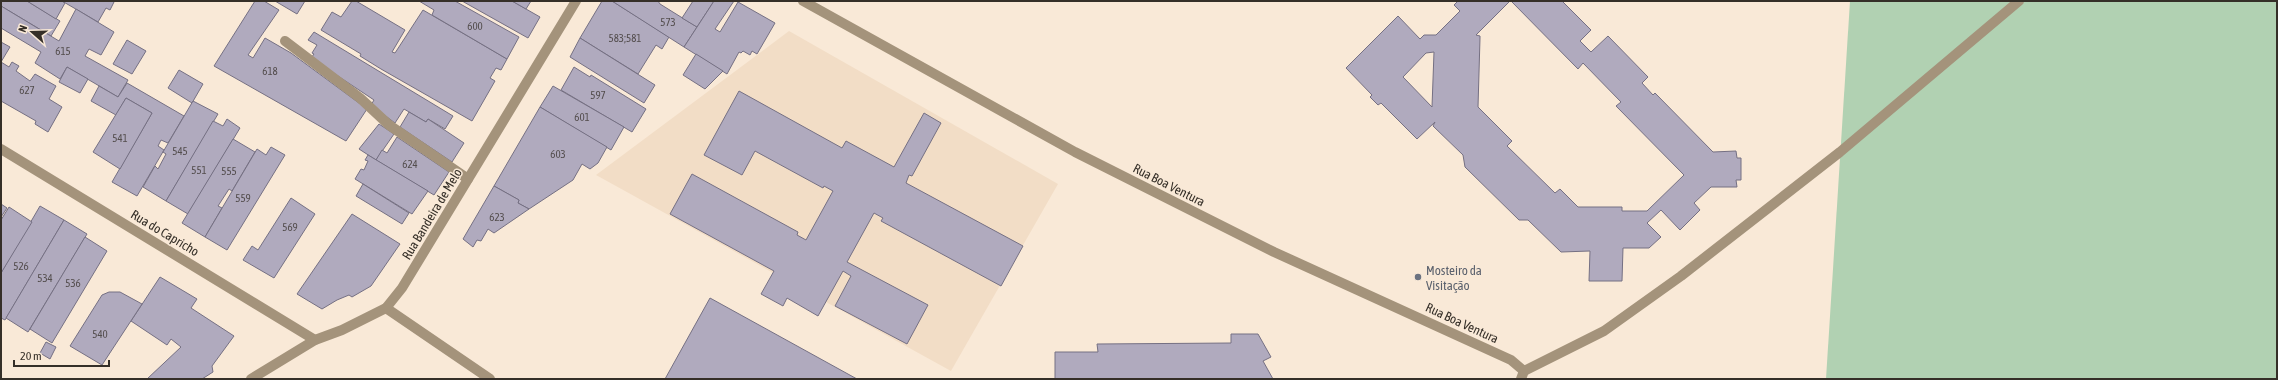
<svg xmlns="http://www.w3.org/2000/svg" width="2278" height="380" viewBox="0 0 2278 380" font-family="'Asap Condensed',sans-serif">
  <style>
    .built { fill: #f2ddc6 }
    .green { fill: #b1d1b2 }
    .building { fill: #b0aabe; stroke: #757083; fill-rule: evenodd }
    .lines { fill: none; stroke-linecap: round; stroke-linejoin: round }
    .minor { stroke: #a4937b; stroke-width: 10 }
    .worship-dot { fill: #6b7280; stroke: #f9e9d7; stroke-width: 1.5 }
    .labels { text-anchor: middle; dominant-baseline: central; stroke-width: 3; stroke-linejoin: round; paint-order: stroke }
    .number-label { font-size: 11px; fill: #544e4e }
    .street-label { font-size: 13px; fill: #352f28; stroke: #f9e9d7 }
    .worship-label { font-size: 13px; fill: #5b616d; stroke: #f9e9d7; text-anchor: start }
  </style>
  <rect width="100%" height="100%" fill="#f9e9d7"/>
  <path class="built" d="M 789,31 L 1058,184 L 951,371 L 596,175 Z"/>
  <path class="green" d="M 1850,1 L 2277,1 L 2277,379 L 1826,379 Z"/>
  <g class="building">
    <path d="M 1,1 L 27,1 L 60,21 L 51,36 L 1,6 Z"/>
    <path d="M 27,1 L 62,1 L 65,3 L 56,19 Z"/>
    <path d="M 62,1 L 112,1 L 114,2 L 110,10 L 106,8 L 98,22 Z"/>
    <path d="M 255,1 L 264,1 L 279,10 L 248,55 L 253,58 L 265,38 L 291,53 L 367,109 L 346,141 L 214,66 Z"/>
    <path d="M 275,1 L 305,1 L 297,14 Z"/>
    <path d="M 352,1 L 356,1 L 405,30 L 392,52 L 395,53 L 423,10 L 507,59 L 501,70 L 496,68 L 490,78 L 495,81 L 472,121 L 381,69 L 360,56 L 361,54 L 321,30 L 332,12 L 341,17 Z"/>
    <path d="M 419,1 L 455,1 L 519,37 L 507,59 L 432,15 L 434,10 Z"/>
    <path d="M 462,1 L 512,1 L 540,17 L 528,38 Z"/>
    <path d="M 512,1 L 531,1 L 526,9 Z"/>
    <path d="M 602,1 L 612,1 L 669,37 L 662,49 L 656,45 L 638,74 L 580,38 Z"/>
    <path d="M 612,1 L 658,1 L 660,4 L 697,27 L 684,47 Z"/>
    <path d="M 693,1 L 714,1 L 697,27 L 682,18 Z"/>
    <path d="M 714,1 L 734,1 L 715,29 L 720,32 L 738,2 L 775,23 L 757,54 L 752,51 L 750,55 L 743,51 L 741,53 L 739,52 L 727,74 L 684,47 Z"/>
    <path d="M 1458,1 L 1510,1 L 1476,35 L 1480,36 L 1480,38 L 1478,107 L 1512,141 L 1507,146 L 1555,193 L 1560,189 L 1578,207 L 1622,207 L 1622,211 L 1647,211 L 1684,175 L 1616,106 L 1621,102 L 1583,63 L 1578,69 L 1511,1 L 1562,1 L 1591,30 L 1580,41 L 1591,52 L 1608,36 L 1648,77 L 1642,83 L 1653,95 L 1655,93 L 1713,152 L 1736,151 L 1737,158 L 1741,158 L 1741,180 L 1736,180 L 1737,187 L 1711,187 L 1694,203 L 1700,210 L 1680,230 L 1661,210 L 1647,223 L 1661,237 L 1649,248 L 1623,248 L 1622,281 L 1589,281 L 1590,251 L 1561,252 L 1528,220 L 1519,220 L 1465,167 L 1463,155 L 1433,126 L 1435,122 L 1417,139 L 1381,103 L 1378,105 L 1370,97 L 1372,95 L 1346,68 L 1398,16 L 1420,39 L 1424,35 L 1436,35 L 1460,11 L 1454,5 ZM 1434,52 L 1432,107 L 1403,77 L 1426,53 Z"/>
    <path d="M 1,6 L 59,41 L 76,9 L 114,32 L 101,55 L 89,49 L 85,56 L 128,80 L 118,97 L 67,67 L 60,79 L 35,63 L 41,52 L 1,28 Z"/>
    <path d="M 314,32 L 453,116 L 445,129 L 428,119 L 426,122 L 404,109 L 395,123 L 371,105 L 374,100 L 311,58 L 314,54 L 312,53 L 317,45 L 308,40 Z"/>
    <path d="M 580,38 L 655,85 L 644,103 L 570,57 Z"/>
    <path d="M 127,40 L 146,51 L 132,74 L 113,64 Z"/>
    <path d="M 1,42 L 10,47 L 1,62 L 9,67 L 12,62 L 19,66 L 16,71 L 30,81 L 35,74 L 56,86 L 49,99 L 62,107 L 48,132 L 35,124 L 36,121 L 1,101 Z"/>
    <path d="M 696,54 L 723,71 L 705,89 L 683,75 Z"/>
    <path d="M 67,67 L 88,79 L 80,93 L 59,82 Z"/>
    <path d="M 574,67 L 590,77 L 591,75 L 646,109 L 632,132 L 561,90 Z"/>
    <path d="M 179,70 L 203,84 L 192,103 L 168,88 Z"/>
    <path d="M 127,83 L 184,116 L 168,143 L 161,140 L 158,146 L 164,150 L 137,196 L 112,182 L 152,113 L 126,98 L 116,115 L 91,101 L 99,86 L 118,97 Z"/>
    <path d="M 553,86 L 624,127 L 611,150 L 540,107 Z"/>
    <path d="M 739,91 L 842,148 L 846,141 L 894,167 L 924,113 L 941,123 L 912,176 L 909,175 L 906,183 L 1023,246 L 1001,286 L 881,221 L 883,218 L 874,213 L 847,262 L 928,305 L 907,344 L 835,306 L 851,276 L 843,271 L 818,316 L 787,298 L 783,306 L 761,294 L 774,271 L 670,214 L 692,174 L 798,232 L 797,235 L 806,240 L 833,191 L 824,186 L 823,188 L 755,151 L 742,175 L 704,155 Z"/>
    <path d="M 126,98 L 152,113 L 120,169 L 93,152 Z"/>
    <path d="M 193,101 L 218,114 L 166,201 L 143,187 L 155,166 L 158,169 L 166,154 L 163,152 Z"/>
    <path d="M 540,107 L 607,147 L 598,163 L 590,169 L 582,164 L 573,180 L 529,209 L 518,203 L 519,200 L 494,186 Z"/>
    <path d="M 409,112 L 426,122 L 428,119 L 464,143 L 452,162 L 400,127 Z"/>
    <path d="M 227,119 L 240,128 L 188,214 L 166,201 L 213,121 L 223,126 Z"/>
    <path d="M 379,124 L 394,134 L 376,160 L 359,149 Z"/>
    <path d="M 397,137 L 449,172 L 434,195 L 376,160 L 382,150 L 387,153 Z"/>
    <path d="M 233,139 L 255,152 L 232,191 L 229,189 L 218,206 L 222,208 L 205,237 L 182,223 Z"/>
    <path d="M 271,147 L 285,155 L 227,250 L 205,237 L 257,149 L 266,155 Z"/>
    <path d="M 368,155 L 428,191 L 412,214 L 355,179 L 361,169 L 364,170 L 368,161 L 365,160 Z"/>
    <path d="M 363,184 L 409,213 L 402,224 L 356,196 Z"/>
    <path d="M 494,186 L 519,200 L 518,203 L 529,209 L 494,233 L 488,229 L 481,241 L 477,240 L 473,247 L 463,239 Z"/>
    <path d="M 291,198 L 315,214 L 274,278 L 243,260 L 252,246 L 258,250 Z"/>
    <path d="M 1,204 L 7,208 L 1,217 Z"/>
    <path d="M 40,206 L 64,220 L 5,320 L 1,318 L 1,273 Z"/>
    <path d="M 9,207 L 32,222 L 1,273 L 1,220 Z"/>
    <path d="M 352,214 L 400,244 L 371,286 L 352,297 L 349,295 L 337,300 L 322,309 L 297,294 Z"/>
    <path d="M 64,220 L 87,234 L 28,332 L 6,318 Z"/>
    <path d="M 85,237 L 107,251 L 52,343 L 30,329 Z"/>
    <path d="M 160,277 L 197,299 L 191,308 L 234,336 L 212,366 L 213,372 L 202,379 L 147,379 L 181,347 L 171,339 L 167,345 L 131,321 Z"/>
    <path d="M 109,292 L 120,292 L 142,304 L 102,365 L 70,346 L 102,295 Z"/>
    <path d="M 710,298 L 857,379 L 665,379 Z"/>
    <path d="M 1231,334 L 1258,334 L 1271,357 L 1263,361 L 1273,379 L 1055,379 L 1055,352 L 1098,352 L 1097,344 L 1231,343 Z"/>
    <path d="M 46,342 L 56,347 L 50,359 L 40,353 Z"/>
  </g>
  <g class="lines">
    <g class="minor">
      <path d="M 803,1 L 1075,152 L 1274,252 L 1511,360 L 1524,371 L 1521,379"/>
      <path d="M 285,41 L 360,98 L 389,125 L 468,179"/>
      <path d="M 1,149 L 315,340"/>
      <path d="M 386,308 L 490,379"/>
      <path d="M 1524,371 L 1604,331 L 1681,276 L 1840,152 L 2019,1"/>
      <path d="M 251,379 L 315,340 L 342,330 L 386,308 L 402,288 L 576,1"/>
    </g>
  </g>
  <circle class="worship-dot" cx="1418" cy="277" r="4"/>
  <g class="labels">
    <g class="number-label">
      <text x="668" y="22">573</text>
      <text x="475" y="26">600</text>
      <text x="625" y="38">583;581</text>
      <text x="63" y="51">615</text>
      <text x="270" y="71">618</text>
      <text x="27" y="90">627</text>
      <text x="598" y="95">597</text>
      <text x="582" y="117">601</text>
      <text x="120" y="138">541</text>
      <text x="180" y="151">545</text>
      <text x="558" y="154">603</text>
      <text x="410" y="164">624</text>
      <text x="199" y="170">551</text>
      <text x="229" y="171">555</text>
      <text x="243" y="198">559</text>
      <text x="497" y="217">623</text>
      <text x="290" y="227">569</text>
      <text x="21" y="266">526</text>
      <text x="45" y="278">534</text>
      <text x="73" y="283">536</text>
      <text x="100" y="334">540</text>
    </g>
    <g class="street-label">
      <text transform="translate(1169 185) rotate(27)">Rua Boa Ventura</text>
      <text transform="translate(432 214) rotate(-59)">Rua Bandeira de Melo</text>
      <text transform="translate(165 233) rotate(31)">Rua do Capricho</text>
      <text transform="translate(1462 323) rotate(25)">Rua Boa Ventura</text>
    </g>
    <g class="worship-label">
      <text x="1426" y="270">Mosteiro da<tspan x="1426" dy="15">Visitação</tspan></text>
    </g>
  </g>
  <rect width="2278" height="380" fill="none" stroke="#352f28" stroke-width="4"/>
  <g transform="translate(32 32) rotate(290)" stroke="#f9e9d7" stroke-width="3" paint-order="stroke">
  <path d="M0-3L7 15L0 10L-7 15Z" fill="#352f28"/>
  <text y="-6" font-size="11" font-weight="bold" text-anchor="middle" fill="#352f28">N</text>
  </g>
  <path d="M14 360v6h95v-6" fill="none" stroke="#352f28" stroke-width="2"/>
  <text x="20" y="360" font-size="12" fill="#352f28" stroke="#f9e9d7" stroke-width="3" paint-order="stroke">20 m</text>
</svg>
